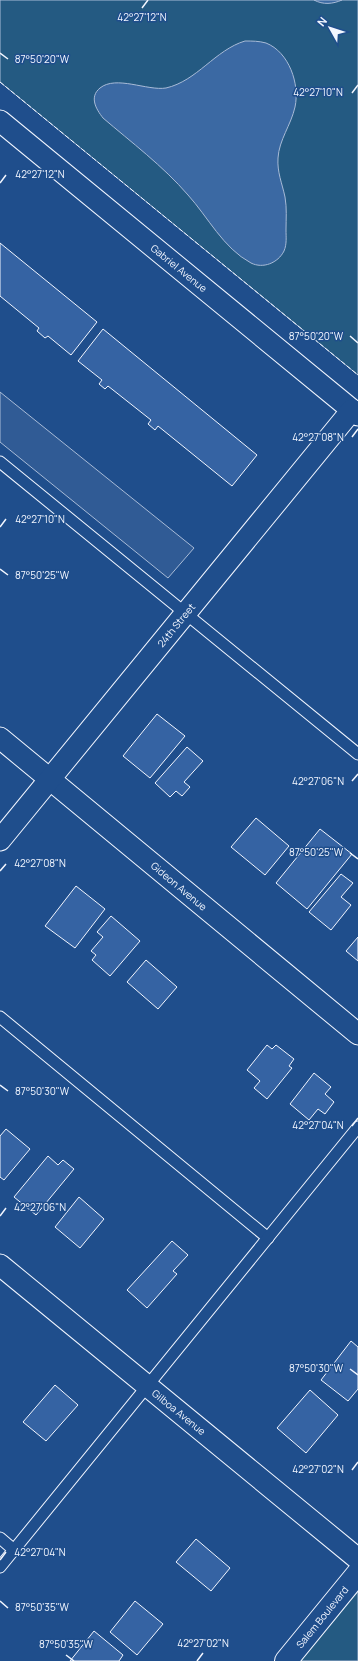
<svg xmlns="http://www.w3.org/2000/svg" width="358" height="1661" viewBox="0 0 358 1661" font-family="Manrope,sans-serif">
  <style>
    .green { fill: #245a82; stroke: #a8bbd7 }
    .parking { fill: #305b95; stroke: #a8bbd7 }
    .water { fill: #3b69a3; stroke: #a8bbd7 }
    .building { fill: #3563a3; stroke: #f2f6ff }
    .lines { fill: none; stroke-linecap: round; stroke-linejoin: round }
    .lane-casing { stroke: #f2f6ff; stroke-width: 13 }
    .street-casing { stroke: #f2f6ff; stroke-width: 23 }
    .secondary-casing { stroke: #f2f6ff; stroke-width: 24 }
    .lane { stroke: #1f4e8c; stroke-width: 11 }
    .street { stroke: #1f4e8c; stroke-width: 21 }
    .secondary { stroke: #1f4e8c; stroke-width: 22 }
    .fence { stroke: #f2f6ff; stroke-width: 1; stroke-dasharray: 5 2; stroke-linecap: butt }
    .ticks { fill: none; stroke: #f2f6ff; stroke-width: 1.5 }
    .labels { text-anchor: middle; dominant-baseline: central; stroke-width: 3; stroke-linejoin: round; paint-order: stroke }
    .street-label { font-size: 10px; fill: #f2f6ff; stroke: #1f4e8c }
    .ticks-label { font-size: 10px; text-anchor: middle; fill: #f2f6ff; stroke: #1f4e8c; stroke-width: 3; stroke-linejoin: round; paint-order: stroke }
  </style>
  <rect width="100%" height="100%" fill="#1f4e8c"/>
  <g class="green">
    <path d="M 0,0 L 358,0 L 358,375 L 0,82 Z"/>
    <path d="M 358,1574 L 358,1661 L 287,1661 Z"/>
  </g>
  <path class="parking" d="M 0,392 L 194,548 L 168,578 L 0,442 Z"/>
  <g class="water">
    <path d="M 314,0 L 342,0 C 333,4 323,5 314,0 Z"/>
    <path d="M 245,41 C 252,41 259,41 266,43 C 289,52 300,84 295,107 C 291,125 279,140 278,158 C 277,172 282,183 285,197 C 287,208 286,219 286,230 C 286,237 287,244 284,251 C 278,263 263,269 251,263 C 223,248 208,217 188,195 C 163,166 131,142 103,118 C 96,109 89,97 100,88 C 116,75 147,91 166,88 C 197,81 215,50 245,41 Z"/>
  </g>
  <g class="building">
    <path d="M 0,243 L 97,322 L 71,355 L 48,336 L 45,338 L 37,331 L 39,328 L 0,296 Z"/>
    <path d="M 103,329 L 257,455 L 232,486 L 158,426 L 155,430 L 148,424 L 151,420 L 108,386 L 105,389 L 99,384 L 102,380 L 78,361 Z"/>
    <path d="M 157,714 L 185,736 L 150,778 L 123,756 Z"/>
    <path d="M 187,747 L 203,761 L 184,782 L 190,787 L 182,796 L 176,791 L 170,797 L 155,783 Z"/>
    <path d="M 256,818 L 289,846 L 265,875 L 231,847 Z"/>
    <path d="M 320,829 L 352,854 L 307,909 L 276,883 Z"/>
    <path d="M 341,874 L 353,883 L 341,897 L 351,905 L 331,930 L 309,912 Z"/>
    <path d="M 76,886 L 105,909 L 75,948 L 45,926 Z"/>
    <path d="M 111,916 L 140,941 L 110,976 L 92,960 L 96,955 L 91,951 L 103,937 L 97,932 Z"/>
    <path d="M 358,937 L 358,961 L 346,951 Z"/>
    <path d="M 146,960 L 177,987 L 158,1009 L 127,982 Z"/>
    <path d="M 267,1045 L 272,1049 L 276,1045 L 294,1059 L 289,1066 L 292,1068 L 267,1099 L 254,1088 L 260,1081 L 247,1070 Z"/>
    <path d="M 314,1073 L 331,1087 L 325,1094 L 334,1102 L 325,1114 L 318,1109 L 309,1120 L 290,1104 Z"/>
    <path d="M 6,1129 L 30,1149 L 4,1180 L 0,1177 L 0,1136 Z"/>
    <path d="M 48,1156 L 58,1165 L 63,1160 L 74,1169 L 36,1215 L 14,1197 Z"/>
    <path d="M 79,1197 L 104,1219 L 80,1248 L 55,1227 Z"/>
    <path d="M 172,1241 L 188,1255 L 173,1271 L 177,1274 L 147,1308 L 127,1290 Z"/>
    <path d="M 351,1341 L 358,1347 L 358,1389 L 348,1401 L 321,1380 Z"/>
    <path d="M 55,1385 L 78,1405 L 46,1441 L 23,1422 Z"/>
    <path d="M 310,1390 L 338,1415 L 306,1453 L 277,1428 Z"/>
    <path d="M 196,1539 L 230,1568 L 211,1591 L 176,1562 Z"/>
    <path d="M 135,1601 L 163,1624 L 137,1655 L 110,1632 Z"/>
    <path d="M 94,1631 L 123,1655 L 119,1661 L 70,1661 Z"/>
  </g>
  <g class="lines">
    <defs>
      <g id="lane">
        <path d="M 0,462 L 358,754"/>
        <path d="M 0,1017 L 268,1238"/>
        <path d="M 0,1538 L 14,1550"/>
        <path d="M 0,1567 L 358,1127"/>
      </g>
      <g id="street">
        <path d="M 0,121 L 358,415"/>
        <path d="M 0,738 L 358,1034"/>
        <path d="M 0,840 L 352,410"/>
        <path d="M 0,1265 L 358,1559"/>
      </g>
      <path id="secondary" d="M 286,1661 L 358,1573"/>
    </defs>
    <use href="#lane" class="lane-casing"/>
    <use href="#street" class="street-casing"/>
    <use href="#secondary" class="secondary-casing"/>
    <use href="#lane" class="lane"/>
    <use href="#street" class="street"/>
    <use href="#secondary" class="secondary"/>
    <path class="fence" d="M 0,82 L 358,375"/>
  </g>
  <path class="ticks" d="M 142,8 L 148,0M 0,53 L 8,59M 352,93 L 358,85M 0,183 L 6,175M 350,336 L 358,343M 352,437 L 358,429M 0,527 L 6,519M 0,569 L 8,575M 352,781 L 358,774M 350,853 L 358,859M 0,871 L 6,864M 0,1085 L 8,1091M 352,1126 L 358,1118M 0,1216 L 6,1208M 350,1369 L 358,1375M 352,1470 L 358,1462M 0,1560 L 6,1552M 0,1601 L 8,1608M 66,1655 L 74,1661M 197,1661 L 203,1653"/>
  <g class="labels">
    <g class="street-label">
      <text transform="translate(179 268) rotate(39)">Gabriel Avenue</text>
      <text transform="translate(176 625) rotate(-51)">24th Street</text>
      <text transform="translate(179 886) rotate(40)">Gideon Avenue</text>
      <text transform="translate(179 1412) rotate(39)">Gilboa Avenue</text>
      <text transform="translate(322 1617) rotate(-51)">Salem Boulevard</text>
    </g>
  </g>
  <g class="ticks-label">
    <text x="142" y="21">42°27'12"N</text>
    <text x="42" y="63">87°50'20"W</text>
    <text x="318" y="96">42°27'10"N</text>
    <text x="40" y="178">42°27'12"N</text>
    <text x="316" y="340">87°50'20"W</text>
    <text x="318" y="441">42°27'08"N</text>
    <text x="40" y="523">42°27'10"N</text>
    <text x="42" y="579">87°50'25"W</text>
    <text x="318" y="785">42°27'06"N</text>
    <text x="316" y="856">87°50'25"W</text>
    <text x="40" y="867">42°27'08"N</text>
    <text x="42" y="1095">87°50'30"W</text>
    <text x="318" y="1129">42°27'04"N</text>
    <text x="40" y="1211">42°27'06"N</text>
    <text x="316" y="1372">87°50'30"W</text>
    <text x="318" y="1473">42°27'02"N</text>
    <text x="40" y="1556">42°27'04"N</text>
    <text x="42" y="1611">87°50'35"W</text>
    <text x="203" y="1647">42°27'02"N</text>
    <text x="66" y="1648">87°50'35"W</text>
  </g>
  <g transform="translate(330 28) rotate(309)" stroke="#1f4e8c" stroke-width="3" paint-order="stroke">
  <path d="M0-3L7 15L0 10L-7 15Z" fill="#f2f6ff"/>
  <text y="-6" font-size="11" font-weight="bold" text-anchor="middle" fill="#f2f6ff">N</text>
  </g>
</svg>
